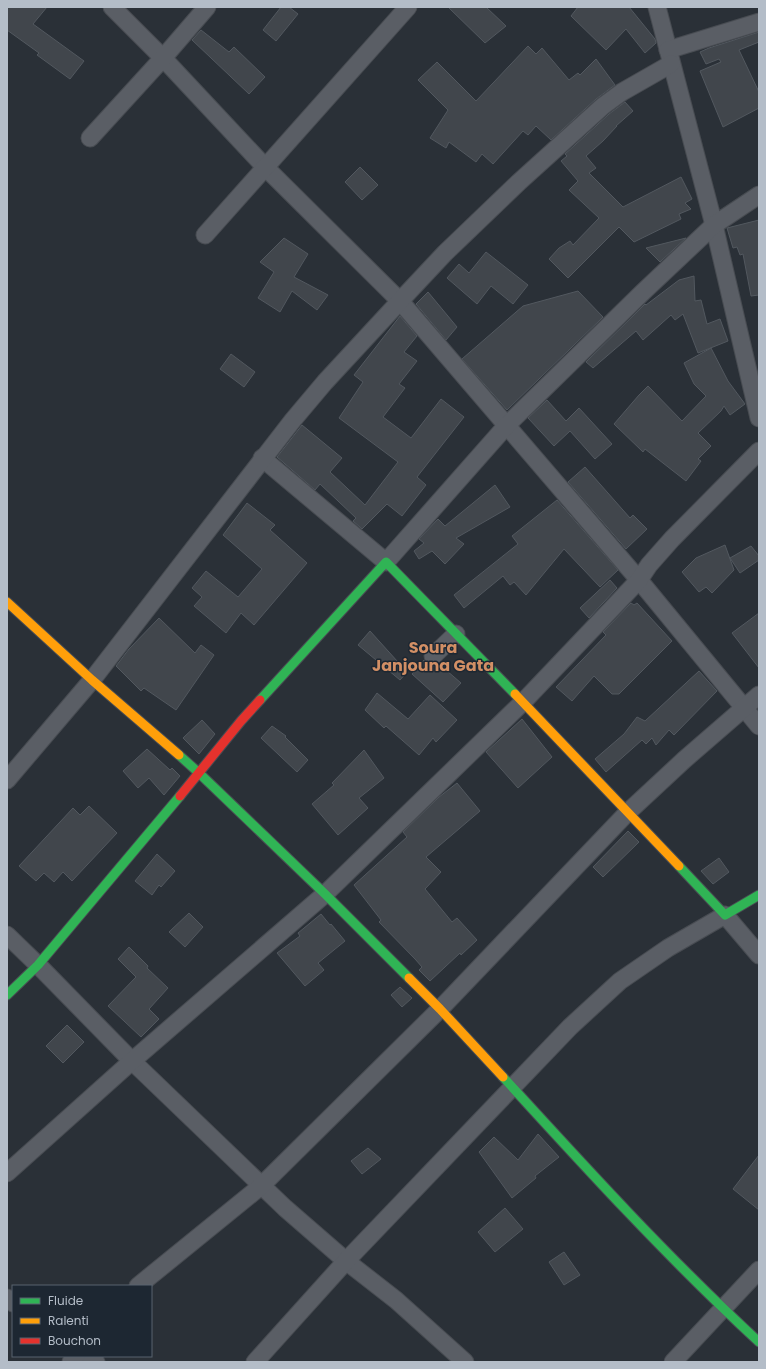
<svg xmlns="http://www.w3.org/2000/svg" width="766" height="1369" viewBox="0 0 766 1369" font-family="Poppins,sans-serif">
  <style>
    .building { fill: #41464c; stroke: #52585f }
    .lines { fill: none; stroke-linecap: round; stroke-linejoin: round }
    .street-casing { stroke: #484c52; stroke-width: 19 }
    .fast-casing { stroke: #484c52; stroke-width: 11 }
    .slow-casing { stroke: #484c52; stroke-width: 11 }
    .jam-casing { stroke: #484c52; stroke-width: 11 }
    .street { stroke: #5a5e65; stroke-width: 17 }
    .fast { stroke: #30b455; stroke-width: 9 }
    .slow { stroke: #ff9f0a; stroke-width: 9 }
    .jam { stroke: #e5322d; stroke-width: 9 }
    .labels { text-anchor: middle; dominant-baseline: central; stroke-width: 3; stroke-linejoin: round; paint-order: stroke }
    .quarter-label { font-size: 16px; font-weight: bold; fill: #d28f65; stroke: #1d2732 }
  </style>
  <rect width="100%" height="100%" fill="#2a3037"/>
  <g class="building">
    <path d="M 7,7 L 47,7 L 33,24 L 84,61 L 70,79 L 37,55 L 39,53 L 7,30 Z"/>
    <path d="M 281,7 L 289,7 L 298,14 L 276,41 L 263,30 Z"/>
    <path d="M 448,7 L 486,7 L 506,26 L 485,43 Z"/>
    <path d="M 578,7 L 629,7 L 655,39 L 656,43 L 645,53 L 626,29 L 606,50 L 571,16 Z"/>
    <path d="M 201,30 L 229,52 L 234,47 L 265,77 L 249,94 L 192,40 Z"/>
    <path d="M 759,32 L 759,42 L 739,50 L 759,92 L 759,108 L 723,127 L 700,71 L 721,62 L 719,59 L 706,64 L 700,52 L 709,48 Z"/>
    <path d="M 528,46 L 536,54 L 542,48 L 569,80 L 578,73 L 580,75 L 596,59 L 615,85 L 596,99 L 551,140 L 536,126 L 528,135 L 523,131 L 493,164 L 482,154 L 476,162 L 449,142 L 446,148 L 430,138 L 448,110 L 418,80 L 437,62 L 476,101 Z"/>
    <path d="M 625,102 L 633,111 L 616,126 L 617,126 L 603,141 L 586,156 L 596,168 L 589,173 L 623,207 L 681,177 L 692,199 L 685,203 L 691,209 L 679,214 L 681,219 L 634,242 L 619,227 L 568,278 L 549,259 L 559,248 L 570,241 L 573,245 L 599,218 L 569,190 L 578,181 L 561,161 L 567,156 L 565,154 L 609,114 Z"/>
    <path d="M 360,167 L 378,185 L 362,200 L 345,182 Z"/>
    <path d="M 759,220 L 759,295 L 751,296 L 743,254 L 740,255 L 737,247 L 733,248 L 727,228 Z"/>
    <path d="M 284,238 L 308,254 L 294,277 L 328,295 L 317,310 L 292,291 L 280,312 L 258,298 L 274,272 L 260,262 Z"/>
    <path d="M 686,238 L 660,262 L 646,248 Z"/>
    <path d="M 486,252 L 528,285 L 513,304 L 491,286 L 477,304 L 447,278 L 459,264 L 469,273 Z"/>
    <path d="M 694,276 L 695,301 L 701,300 L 707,324 L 720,319 L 728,341 L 698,353 L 683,314 L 675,320 L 671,315 L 643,340 L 636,331 L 593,368 L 586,362 L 645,304 L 646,305 L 679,280 Z"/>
    <path d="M 578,291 L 603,317 L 507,410 L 462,359 L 523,306 Z"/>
    <path d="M 428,292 L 457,327 L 446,340 L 416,304 Z"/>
    <path d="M 400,316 L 417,336 L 404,352 L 417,361 L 399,384 L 405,388 L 383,417 L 411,438 L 441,399 L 464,417 L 417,477 L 426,485 L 402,516 L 387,504 L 362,529 L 353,521 L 356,518 L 320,484 L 315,490 L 277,457 L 302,425 L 342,458 L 330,472 L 365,505 L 398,462 L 339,418 L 363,382 L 354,375 Z"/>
    <path d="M 711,348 L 728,381 L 745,404 L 730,415 L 724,406 L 721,411 L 698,433 L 711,446 L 698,459 L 701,461 L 686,481 L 645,449 L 643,452 L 614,424 L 639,395 L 648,386 L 682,421 L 706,396 L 694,384 L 684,363 Z"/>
    <path d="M 231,354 L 255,372 L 244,387 L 220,369 Z"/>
    <path d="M 547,400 L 566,421 L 579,408 L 612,444 L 595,459 L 570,431 L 554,446 L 528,418 Z"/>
    <path d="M 585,467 L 630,518 L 633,515 L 647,529 L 626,549 L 568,482 Z"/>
    <path d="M 495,485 L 510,507 L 456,538 L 464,544 L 445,564 L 432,551 L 419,559 L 414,551 L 424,543 L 419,539 L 438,519 L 445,526 Z"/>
    <path d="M 557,500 L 618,570 L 600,587 L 564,549 L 526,595 L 514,582 L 510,585 L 503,576 L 464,608 L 454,595 L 518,544 L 512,536 Z"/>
    <path d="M 247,503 L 275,525 L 270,530 L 307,563 L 254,625 L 241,613 L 226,633 L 194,606 L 202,597 L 192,588 L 206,571 L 238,597 L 262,569 L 223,535 Z"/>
    <path d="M 725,545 L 734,570 L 712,593 L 706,587 L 699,592 L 682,572 L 696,558 Z"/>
    <path d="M 751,546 L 759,556 L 759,560 L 740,573 L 730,558 Z"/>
    <path d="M 610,580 L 617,588 L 589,618 L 580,608 Z"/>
    <path d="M 631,603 L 634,605 L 637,603 L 672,641 L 619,694 L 612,694 L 594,676 L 572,701 L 556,687 L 606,635 L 603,632 Z"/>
    <path d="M 759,613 L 759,668 L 732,633 Z"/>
    <path d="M 159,618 L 195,653 L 201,645 L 214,655 L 176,710 L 144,688 L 141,691 L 116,666 L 129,649 Z"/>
    <path d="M 370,631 L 407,672 L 400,680 L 358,645 Z"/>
    <path d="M 424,660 L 426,663 L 431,666 L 435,666 L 439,664 L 461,683 L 443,702 L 412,674 Z"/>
    <path d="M 699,671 L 717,691 L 674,735 L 669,730 L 656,745 L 652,738 L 646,744 L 642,740 L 606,772 L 595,759 L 624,734 L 637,717 L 645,721 Z"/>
    <path d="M 377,693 L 408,719 L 430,695 L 457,720 L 436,742 L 433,738 L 419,755 L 386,726 L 384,728 L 365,710 Z"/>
    <path d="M 522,719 L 552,757 L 518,788 L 486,752 Z"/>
    <path d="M 202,720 L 215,734 L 199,754 L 183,738 Z"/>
    <path d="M 272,726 L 286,736 L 285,737 L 308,760 L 297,772 L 261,738 Z"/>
    <path d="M 147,749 L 170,770 L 172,768 L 180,776 L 164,795 L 149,778 L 138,788 L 123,771 Z"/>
    <path d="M 364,750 L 384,778 L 359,798 L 368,808 L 338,835 L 312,804 L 334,785 L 332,783 Z"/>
    <path d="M 457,783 L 480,811 L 426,857 L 441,872 L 425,889 L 452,922 L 457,918 L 477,940 L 461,955 L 460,953 L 430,981 L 419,970 L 422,967 L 415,959 L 379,922 L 381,920 L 354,885 L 407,837 L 403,832 L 439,797 Z"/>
    <path d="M 89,806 L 117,833 L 72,881 L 63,872 L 54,882 L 44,873 L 36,881 L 19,866 L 73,808 L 80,815 Z"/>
    <path d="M 628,831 L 639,842 L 603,877 L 593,867 Z"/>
    <path d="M 157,854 L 175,871 L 161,887 L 159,885 L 152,895 L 135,881 Z"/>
    <path d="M 719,858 L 729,872 L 713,884 L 701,871 Z"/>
    <path d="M 189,913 L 203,927 L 185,947 L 169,932 Z"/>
    <path d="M 321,914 L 330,925 L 331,924 L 345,941 L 318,963 L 324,970 L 305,986 L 277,953 L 300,936 L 298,933 Z"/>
    <path d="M 129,947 L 148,966 L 147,968 L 168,988 L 149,1009 L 159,1019 L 141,1037 L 108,1006 L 136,977 L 118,959 Z"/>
    <path d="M 400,987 L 412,998 L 402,1007 L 391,995 Z"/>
    <path d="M 67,1025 L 84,1042 L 63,1063 L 46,1046 Z"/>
    <path d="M 538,1134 L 559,1157 L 535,1176 L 536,1178 L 512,1198 L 479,1152 L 494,1137 L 518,1160 Z"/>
    <path d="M 368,1148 L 381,1159 L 362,1174 L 351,1161 Z"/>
    <path d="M 759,1155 L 759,1210 L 733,1189 Z"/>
    <path d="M 505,1208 L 523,1229 L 495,1252 L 478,1232 Z"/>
    <path d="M 564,1252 L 580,1275 L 564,1285 L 549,1262 Z"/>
  </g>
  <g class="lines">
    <defs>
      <g id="street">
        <path d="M 112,7 L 163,58 L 265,167 L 400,301 L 639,580 L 759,726"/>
        <path d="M 657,7 L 714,225 L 759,418"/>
        <path d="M 668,50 L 759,22"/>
        <path d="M 90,138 L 163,58 L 207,7"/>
        <path d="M 205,235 L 408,7"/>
        <path d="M 262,458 L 386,562 L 507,425 L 643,292 L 714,225 L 759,195"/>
        <path d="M 433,656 L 456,634"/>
        <path d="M 7,780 L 92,680 L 293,420 L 325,382 L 400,301 L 445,253 L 519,182 L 603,106 L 622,92 L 671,64"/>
        <path d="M 7,935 L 38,965 L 132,1061 L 285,1208 L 346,1261 L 396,1300 L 465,1362"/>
        <path d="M 7,1173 L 132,1061 L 325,894 L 523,702 L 639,580 L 649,565 L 672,539 L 759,451"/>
        <path d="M 138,1286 L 261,1186 L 440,1009 L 627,813 L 684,760 L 759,695"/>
        <path d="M 7,1298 L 13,1303"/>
        <path d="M 86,1356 L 96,1362"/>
        <path d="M 71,1362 L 76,1356"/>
        <path d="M 255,1362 L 346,1261 L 570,1027 L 620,981 L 668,948 L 725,915 L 759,955"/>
        <path d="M 673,1362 L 759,1270"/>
      </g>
      <g id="fast">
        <path d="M 260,700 L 386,562 L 515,694"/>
        <path d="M 179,755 L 199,773 L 325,894 L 409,978"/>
        <path d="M 679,866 L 725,915 L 759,895"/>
        <path d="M 7,995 L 38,965 L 180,796"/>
        <path d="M 503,1077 C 586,1168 669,1259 759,1342"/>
      </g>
      <g id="slow">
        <path d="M 7,602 L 92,680 L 179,755"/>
        <path d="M 515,694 L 679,866"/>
        <path d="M 409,978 L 440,1009 L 503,1077"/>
      </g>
      <path id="jam" d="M 180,796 L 241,721 L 260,700"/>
    </defs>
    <use href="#street" class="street-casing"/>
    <use href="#fast" class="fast-casing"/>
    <use href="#slow" class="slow-casing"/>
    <use href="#jam" class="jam-casing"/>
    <use href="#street" class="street"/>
    <use href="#fast" class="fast"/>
    <use href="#slow" class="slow"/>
    <use href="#jam" class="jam"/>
  </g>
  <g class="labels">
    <g class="quarter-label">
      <text x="433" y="647">Soura<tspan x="433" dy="18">Janjouna Gata</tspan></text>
    </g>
  </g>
  <rect width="766" height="1369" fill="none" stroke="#b4bdc8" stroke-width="16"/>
  <rect x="12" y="1285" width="140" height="72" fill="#1d2732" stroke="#59636e"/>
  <rect x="20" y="1298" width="20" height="6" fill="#30b455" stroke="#59636e"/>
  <text x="48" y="1305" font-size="12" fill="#b4bdc8">Fluide</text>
  <rect x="20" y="1318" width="20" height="6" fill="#ff9f0a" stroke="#59636e"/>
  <text x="48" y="1325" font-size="12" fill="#b4bdc8">Ralenti</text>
  <rect x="20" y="1338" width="20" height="6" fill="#e5322d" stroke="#59636e"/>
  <text x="48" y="1345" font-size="12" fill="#b4bdc8">Bouchon</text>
</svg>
